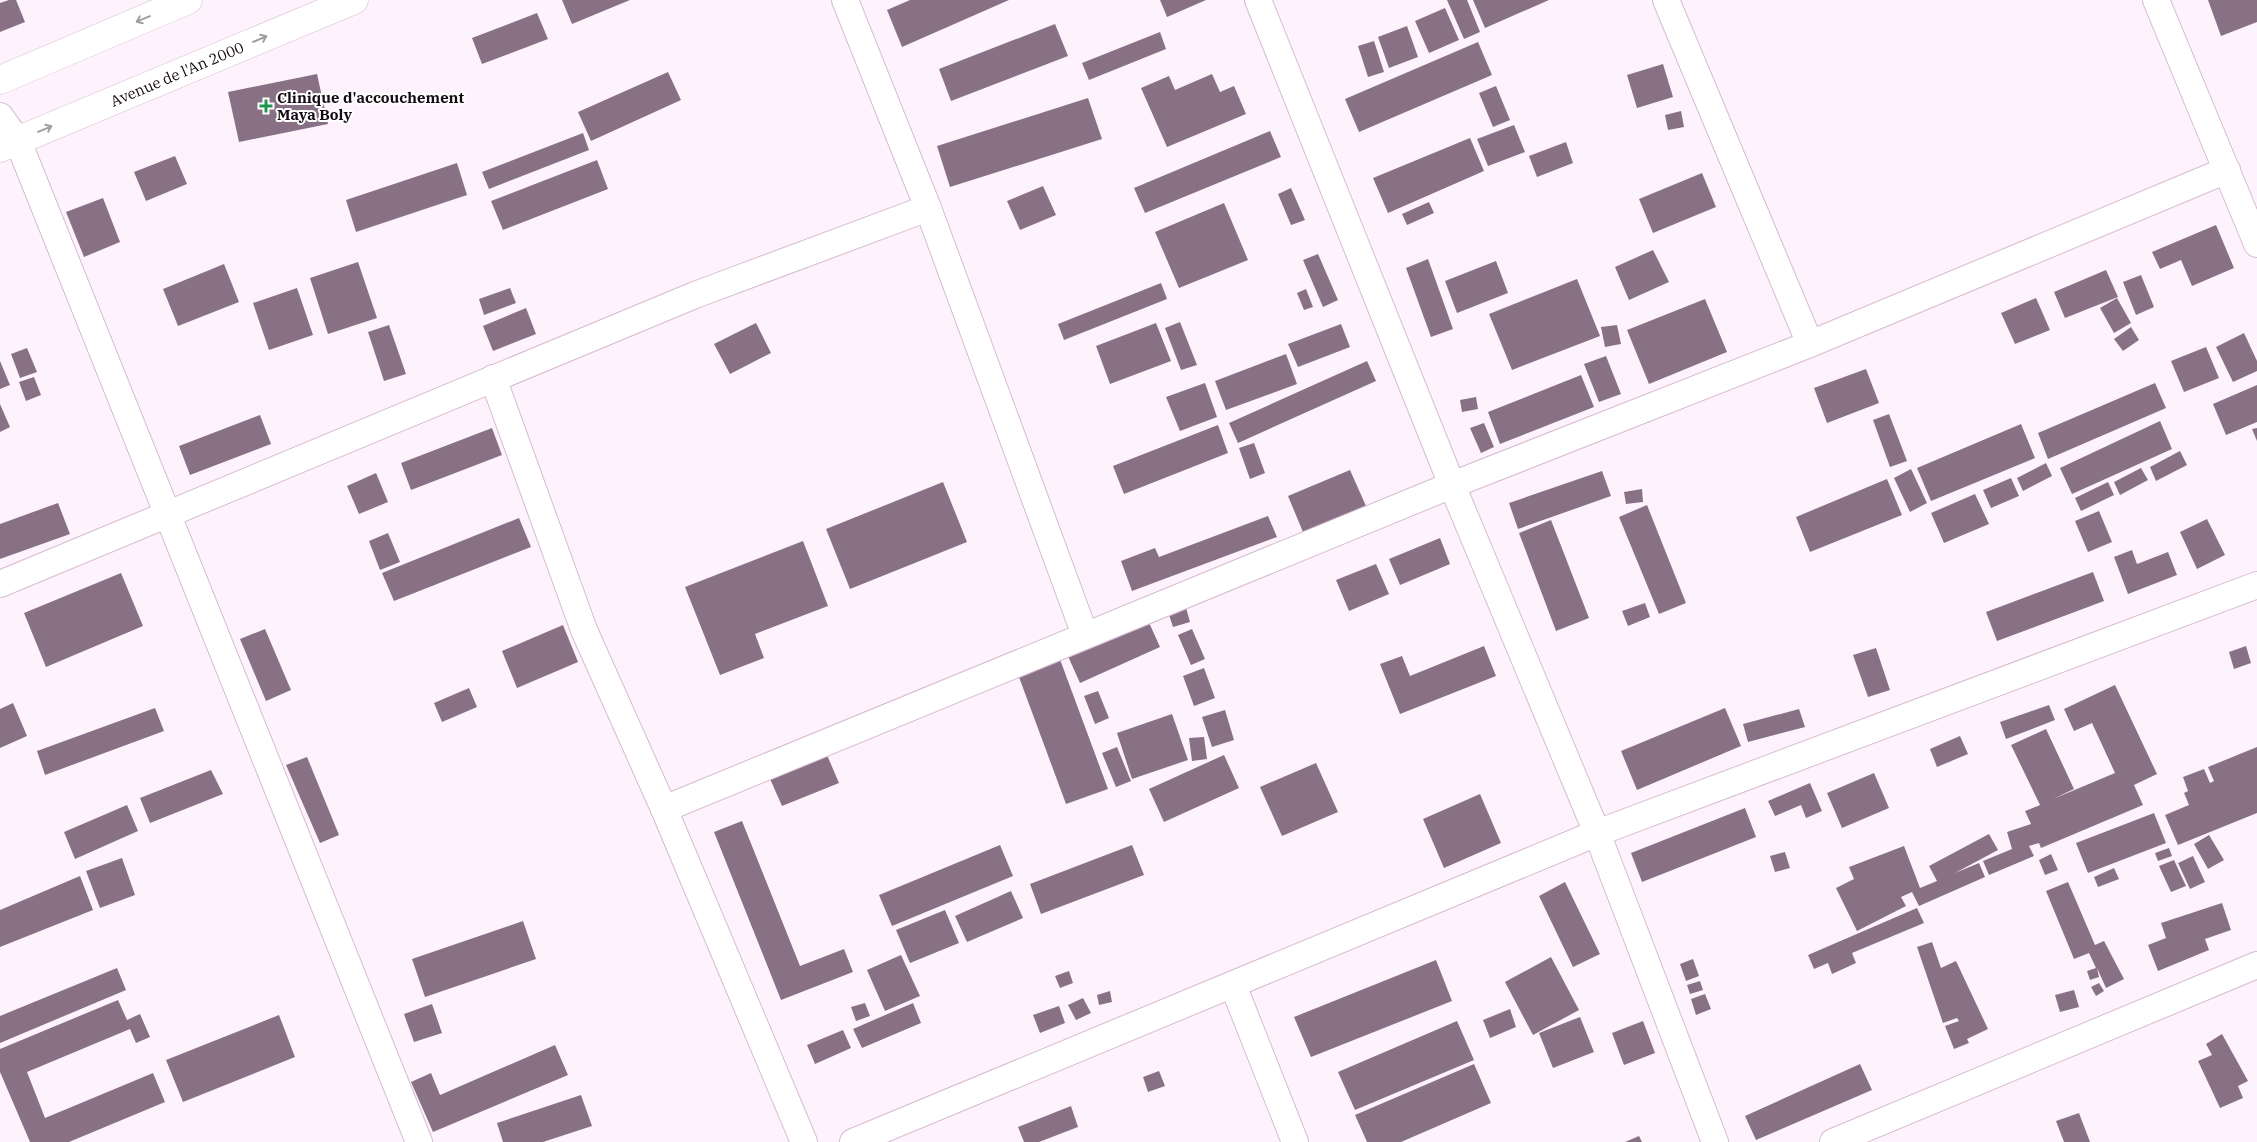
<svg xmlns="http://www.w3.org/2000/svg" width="2257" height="1142" viewBox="0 0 2257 1142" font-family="'IBM Plex Serif',serif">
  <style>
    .building { fill: #897185 }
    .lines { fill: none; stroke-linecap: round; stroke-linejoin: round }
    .minor-casing { stroke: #d6bbd1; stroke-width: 28 }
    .primary-casing { stroke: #d6bbd1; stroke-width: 29 }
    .minor { stroke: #fff; stroke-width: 26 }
    .primary { stroke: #fff; stroke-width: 28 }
    .oneway { stroke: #a19da0 }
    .poi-dot { fill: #219550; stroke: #fff; stroke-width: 2 }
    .labels { text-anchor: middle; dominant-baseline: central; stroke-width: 4; stroke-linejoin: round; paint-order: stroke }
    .street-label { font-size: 15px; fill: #130a12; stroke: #fff }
    .poi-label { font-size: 15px; font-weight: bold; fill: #130a12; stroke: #fff; text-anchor: start }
  </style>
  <rect width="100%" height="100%" fill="#fef3fc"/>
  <g class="building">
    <path d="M 9,0 L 16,0 L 25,22 L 0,32 L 0,3 Z"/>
    <path d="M 562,0 L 630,0 L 572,24 Z"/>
    <path d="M 910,0 L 1009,0 L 902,47 L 887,10 Z"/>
    <path d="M 1160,0 L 1206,0 L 1167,17 Z"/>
    <path d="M 1447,0 L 1467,0 L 1480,32 L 1464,39 Z"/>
    <path d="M 1473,0 L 1549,0 L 1485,28 Z"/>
    <path d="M 2208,0 L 2257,0 L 2257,22 L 2221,36 Z"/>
    <path d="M 1445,8 L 1459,40 L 1429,53 L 1415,21 Z"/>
    <path d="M 537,13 L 548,39 L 482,64 L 472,38 Z"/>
    <path d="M 1055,24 L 1068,56 L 951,101 L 939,69 Z"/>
    <path d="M 1407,26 L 1418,57 L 1389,68 L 1378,37 Z"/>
    <path d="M 1160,32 L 1166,49 L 1089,80 L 1082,63 Z"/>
    <path d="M 1374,41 L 1384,72 L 1368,77 L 1358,46 Z"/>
    <path d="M 1478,42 L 1492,75 L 1359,132 L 1345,99 Z"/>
    <path d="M 1663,64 L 1673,97 L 1637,108 L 1627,75 Z"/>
    <path d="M 668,72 L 681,100 L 591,141 L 578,112 Z"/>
    <path d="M 317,74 L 328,124 L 239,142 L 228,92 Z"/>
    <path d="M 1212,74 L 1220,92 L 1234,86 L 1246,114 L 1167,147 L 1141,88 L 1169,76 L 1175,90 Z"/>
    <path d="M 1496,86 L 1510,120 L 1493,127 L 1479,93 Z"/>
    <path d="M 1088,98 L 1102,139 L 950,187 L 937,146 Z"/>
    <path d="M 1681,111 L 1684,127 L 1668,130 L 1665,115 Z"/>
    <path d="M 1514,125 L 1525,152 L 1488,166 L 1477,139 Z"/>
    <path d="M 1270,131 L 1281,157 L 1145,213 L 1134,188 Z"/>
    <path d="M 583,133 L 589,150 L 489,189 L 482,172 Z"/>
    <path d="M 1470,138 L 1484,171 L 1388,213 L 1373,178 Z"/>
    <path d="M 1566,142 L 1573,163 L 1537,177 L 1529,156 Z"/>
    <path d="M 175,156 L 187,184 L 146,201 L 134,172 Z"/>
    <path d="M 597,160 L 608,189 L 503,230 L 491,201 Z"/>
    <path d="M 457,163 L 467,195 L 356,232 L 346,200 Z"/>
    <path d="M 1702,173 L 1716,207 L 1653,233 L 1639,199 Z"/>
    <path d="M 1043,186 L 1056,215 L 1020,230 L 1007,201 Z"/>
    <path d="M 1291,188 L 1305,220 L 1291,225 L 1278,194 Z"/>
    <path d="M 103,198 L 120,242 L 84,257 L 66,212 Z"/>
    <path d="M 1429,202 L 1434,213 L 1407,225 L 1402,214 Z"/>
    <path d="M 1224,203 L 1248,260 L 1179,288 L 1155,232 Z"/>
    <path d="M 2216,225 L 2234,268 L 2192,286 L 2181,260 L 2160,269 L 2152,252 Z"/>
    <path d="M 1653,250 L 1669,282 L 1629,300 L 1615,267 Z"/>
    <path d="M 1318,254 L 1338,300 L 1323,307 L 1303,260 Z"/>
    <path d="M 1428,259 L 1453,329 L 1431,337 L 1406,268 Z"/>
    <path d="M 1496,261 L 1508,293 L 1457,313 L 1445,281 Z"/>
    <path d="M 358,262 L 377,318 L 328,334 L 310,278 Z"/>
    <path d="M 224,264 L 239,302 L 178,326 L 163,289 Z"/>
    <path d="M 2106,270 L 2118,297 L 2065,318 L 2054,292 Z"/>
    <path d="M 2141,275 L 2154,307 L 2136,315 L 2123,282 Z"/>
    <path d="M 1577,279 L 1600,336 L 1512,370 L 1489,314 Z"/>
    <path d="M 1161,283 L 1167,299 L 1064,340 L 1058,324 Z"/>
    <path d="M 297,288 L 313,335 L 269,350 L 253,303 Z"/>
    <path d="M 510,288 L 516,303 L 484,315 L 479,299 Z"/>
    <path d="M 1306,289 L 1313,307 L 1304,310 L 1297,293 Z"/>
    <path d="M 2036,298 L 2050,330 L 2015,344 L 2001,313 Z"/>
    <path d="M 2117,298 L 2131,323 L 2114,333 L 2100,308 Z"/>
    <path d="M 1705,299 L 1727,352 L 1649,384 L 1627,330 Z"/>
    <path d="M 526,308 L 536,334 L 493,351 L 483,326 Z"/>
    <path d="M 1180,322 L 1197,365 L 1181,370 L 1165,328 Z"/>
    <path d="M 756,323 L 771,353 L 730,374 L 714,344 Z"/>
    <path d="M 1156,323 L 1171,361 L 1110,384 L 1096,346 Z"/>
    <path d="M 1341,324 L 1350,347 L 1298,367 L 1288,344 Z"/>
    <path d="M 389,325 L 406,374 L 384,381 L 368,332 Z"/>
    <path d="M 1617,325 L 1621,344 L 1605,347 L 1601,327 Z"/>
    <path d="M 2131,327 L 2139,340 L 2123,351 L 2114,339 Z"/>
    <path d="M 2244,333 L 2257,361 L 2257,371 L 2233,382 L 2216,347 Z"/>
    <path d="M 2206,347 L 2219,378 L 2184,392 L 2171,361 Z"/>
    <path d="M 27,348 L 37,372 L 20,378 L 11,354 Z"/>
    <path d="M 1286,354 L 1297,384 L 1226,410 L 1215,381 Z"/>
    <path d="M 1606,356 L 1621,394 L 1599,402 L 1584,364 Z"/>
    <path d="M 0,361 L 10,385 L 0,389 Z"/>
    <path d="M 1367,361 L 1376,381 L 1238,443 L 1229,423 Z"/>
    <path d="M 1866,369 L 1879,403 L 1827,423 L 1814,388 Z"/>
    <path d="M 1581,375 L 1594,407 L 1500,444 L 1488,412 Z"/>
    <path d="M 34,377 L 41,395 L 26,401 L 19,382 Z"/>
    <path d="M 1205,383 L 1217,417 L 1180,431 L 1166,397 Z"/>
    <path d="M 2155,383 L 2166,408 L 2048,459 L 2038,433 Z"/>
    <path d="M 2257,385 L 2257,422 L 2226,435 L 2213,404 Z"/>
    <path d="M 1476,397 L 1478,409 L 1462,412 L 1460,400 Z"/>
    <path d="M 0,404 L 10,427 L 0,432 Z"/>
    <path d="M 1889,414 L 1907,461 L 1890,467 L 1873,420 Z"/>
    <path d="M 260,415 L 271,444 L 190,475 L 179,446 Z"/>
    <path d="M 2160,421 L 2172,449 L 2072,494 L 2060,468 Z"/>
    <path d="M 1484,423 L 1494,447 L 1481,453 L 1470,428 Z"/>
    <path d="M 2021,424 L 2035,458 L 1931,501 L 1917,468 Z"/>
    <path d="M 1218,425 L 1228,453 L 1124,494 L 1113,466 Z"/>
    <path d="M 492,428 L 502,455 L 411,490 L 401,463 Z"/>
    <path d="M 2257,428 L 2257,441 L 2252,429 Z"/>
    <path d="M 1254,443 L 1265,473 L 1250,479 L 1239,448 Z"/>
    <path d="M 2180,451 L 2187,465 L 2156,481 L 2150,467 Z"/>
    <path d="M 2046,463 L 2052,476 L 2023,491 L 2017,478 Z"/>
    <path d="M 2141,468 L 2148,480 L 2120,495 L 2114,482 Z"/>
    <path d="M 1911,469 L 1927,503 L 1910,512 L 1894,478 Z"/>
    <path d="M 1350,470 L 1366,506 L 1303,532 L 1288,496 Z"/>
    <path d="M 1602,471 L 1611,496 L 1518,529 L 1509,503 Z"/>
    <path d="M 376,473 L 388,502 L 359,514 L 347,486 Z"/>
    <path d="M 2011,478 L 2019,496 L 1991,508 L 1983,490 Z"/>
    <path d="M 1887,479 L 1902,515 L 1810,552 L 1796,517 Z"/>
    <path d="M 943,482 L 967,542 L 850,589 L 826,529 Z"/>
    <path d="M 2108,482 L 2114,495 L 2081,511 L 2075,498 Z"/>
    <path d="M 1642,489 L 1643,502 L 1626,504 L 1624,492 Z"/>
    <path d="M 1975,494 L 1989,524 L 1944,543 L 1931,513 Z"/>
    <path d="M 58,503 L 70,534 L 0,559 L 0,524 Z"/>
    <path d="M 1647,505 L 1686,603 L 1659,614 L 1619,517 Z"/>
    <path d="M 2099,511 L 2112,542 L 2088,552 L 2075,521 Z"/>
    <path d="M 1268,516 L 1277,537 L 1132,591 L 1121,561 L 1155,548 L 1159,557 Z"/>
    <path d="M 519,518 L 531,547 L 394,601 L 382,573 Z"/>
    <path d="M 2207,519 L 2225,555 L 2197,569 L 2180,532 Z"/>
    <path d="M 1551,520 L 1589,618 L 1556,631 L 1519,533 Z"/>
    <path d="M 388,533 L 400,562 L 380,570 L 369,541 Z"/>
    <path d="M 1440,538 L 1450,564 L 1400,585 L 1389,559 Z"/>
    <path d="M 803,541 L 828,606 L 755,634 L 764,658 L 720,675 L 685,587 Z"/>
    <path d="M 2132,550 L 2137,564 L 2168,552 L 2177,575 L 2128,594 L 2114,557 Z"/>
    <path d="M 1376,564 L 1389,594 L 1349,611 L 1336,580 Z"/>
    <path d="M 2093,572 L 2104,601 L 1997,641 L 1986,612 Z"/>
    <path d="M 121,573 L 143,626 L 46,667 L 24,613 Z"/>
    <path d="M 1645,603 L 1650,617 L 1628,626 L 1622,611 Z"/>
    <path d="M 1185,604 L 1190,622 L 1173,627 L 1167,609 Z"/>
    <path d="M 1147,618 L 1160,647 L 1080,683 L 1067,654 Z"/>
    <path d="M 563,625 L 578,662 L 517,688 L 502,651 Z"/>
    <path d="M 265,629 L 291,690 L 266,701 L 240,639 Z"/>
    <path d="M 1192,629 L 1205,659 L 1191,665 L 1178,635 Z"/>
    <path d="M 1484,646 L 1496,676 L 1400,714 L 1380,664 L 1402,656 L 1410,676 Z"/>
    <path d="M 2246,646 L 2251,663 L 2234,669 L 2229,652 Z"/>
    <path d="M 1876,648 L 1890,690 L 1868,697 L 1853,655 Z"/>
    <path d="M 1058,654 L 1108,789 L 1066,804 L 1016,669 Z"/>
    <path d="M 1204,668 L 1215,698 L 1194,706 L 1183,676 Z"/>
    <path d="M 2115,685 L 2157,774 L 2134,785 L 2143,805 L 2041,848 L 2039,843 L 2029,846 L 2034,856 L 1989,875 L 1983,861 L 2012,849 L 2007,832 L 2031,824 L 2025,811 L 2040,805 L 2011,745 L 2046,729 L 2074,789 L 2053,799 L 2115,773 L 2092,723 L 2074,731 L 2064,709 Z"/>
    <path d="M 469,688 L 477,707 L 442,722 L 434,703 Z"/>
    <path d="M 1098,691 L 1109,718 L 1095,724 L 1084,696 Z"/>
    <path d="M 13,703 L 27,736 L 0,748 L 0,709 Z"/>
    <path d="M 2049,705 L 2055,720 L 2006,739 L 2000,722 Z"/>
    <path d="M 155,708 L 164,731 L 45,775 L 37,751 Z"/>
    <path d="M 1725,708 L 1741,746 L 1637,790 L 1621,751 Z"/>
    <path d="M 1799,709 L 1805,727 L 1748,742 L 1743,724 Z"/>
    <path d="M 1225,710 L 1234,740 L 1212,747 L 1202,717 Z"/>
    <path d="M 1172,714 L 1188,760 L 1132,779 L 1117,733 Z"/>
    <path d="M 1960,736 L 1968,754 L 1937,767 L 1930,749 Z"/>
    <path d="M 1204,737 L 1207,759 L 1192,761 L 1189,738 Z"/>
    <path d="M 1117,747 L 1131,781 L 1116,787 L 1102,753 Z"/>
    <path d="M 2257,747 L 2257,813 L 2178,845 L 2165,815 L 2189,805 L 2184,793 L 2188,791 L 2183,777 L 2204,769 L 2210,783 L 2214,781 L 2208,767 Z"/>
    <path d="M 824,748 L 839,783 L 782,806 L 767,772 Z"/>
    <path d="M 1224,755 L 1239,788 L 1164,822 L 1149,789 Z"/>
    <path d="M 307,757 L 339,835 L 320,843 L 286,765 Z"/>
    <path d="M 1316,763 L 1338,812 L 1282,836 L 1260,787 Z"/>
    <path d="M 211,770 L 223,794 L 150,823 L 140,798 Z"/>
    <path d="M 1874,773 L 1889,808 L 1842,828 L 1827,793 Z"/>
    <path d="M 1810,783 L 1822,811 L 1806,818 L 1801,805 L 1775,816 L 1768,801 Z"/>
    <path d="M 1480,794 L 1501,843 L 1444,868 L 1423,819 Z"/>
    <path d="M 127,805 L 138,831 L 75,859 L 64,832 Z"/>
    <path d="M 1745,808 L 1756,837 L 1642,882 L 1631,853 Z"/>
    <path d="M 2154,813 L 2166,843 L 2088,873 L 2076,843 Z"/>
    <path d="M 742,821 L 800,966 L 844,949 L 853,972 L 781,1000 L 714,832 Z"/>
    <path d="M 1989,834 L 1998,850 L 1955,873 L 1979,863 L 1985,877 L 1919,906 L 1912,892 L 1901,897 L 1906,906 L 1857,931 L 1836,888 L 1854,879 L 1849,867 L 1904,846 L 1920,888 L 1937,881 L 1929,866 Z"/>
    <path d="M 2209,835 L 2224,860 L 2208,869 L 2194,844 Z"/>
    <path d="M 1000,845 L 1013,876 L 892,926 L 879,895 Z"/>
    <path d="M 1132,845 L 1144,875 L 1041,914 L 1030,884 Z"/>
    <path d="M 2169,848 L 2172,856 L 2158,861 L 2155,853 Z"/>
    <path d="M 1785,852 L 1790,868 L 1775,872 L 1770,856 Z"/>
    <path d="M 2051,854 L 2058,870 L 2045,875 L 2039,860 Z"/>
    <path d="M 2193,856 L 2205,882 L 2190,889 L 2178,863 Z"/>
    <path d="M 122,858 L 135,895 L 100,908 L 86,871 Z"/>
    <path d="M 2174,860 L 2186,886 L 2171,892 L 2159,866 Z"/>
    <path d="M 2114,868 L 2119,879 L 2098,887 L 2094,877 Z"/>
    <path d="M 80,876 L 93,910 L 0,947 L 0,910 Z"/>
    <path d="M 1565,882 L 1600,954 L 1573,967 L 1539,896 Z"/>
    <path d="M 2068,882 L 2095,945 L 2104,941 L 2124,979 L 2106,988 L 2097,968 L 2099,977 L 2090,980 L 2087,971 L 2096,968 L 2089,953 L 2074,959 L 2046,891 Z"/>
    <path d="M 1011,891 L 1023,918 L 967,942 L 955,916 Z"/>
    <path d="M 2222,903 L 2231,930 L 2205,939 L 2209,950 L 2158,971 L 2148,945 L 2166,938 L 2161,923 Z"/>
    <path d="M 1917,908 L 1924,923 L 1852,953 L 1856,963 L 1832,974 L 1828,963 L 1814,969 L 1808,955 Z"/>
    <path d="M 945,910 L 959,943 L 910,963 L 896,930 Z"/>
    <path d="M 523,921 L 536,959 L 425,997 L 412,959 Z"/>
    <path d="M 1932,942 L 1941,968 L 1956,961 L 1988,1029 L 1967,1039 L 1969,1043 L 1954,1049 L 1945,1026 L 1959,1021 L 1957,1018 L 1943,1023 L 1917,947 Z"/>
    <path d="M 901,955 L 920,996 L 885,1011 L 867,970 Z"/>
    <path d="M 1551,957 L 1579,1010 L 1533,1035 L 1505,982 Z"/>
    <path d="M 1693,959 L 1699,976 L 1686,981 L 1680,964 Z"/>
    <path d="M 1436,960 L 1452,1001 L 1311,1057 L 1294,1017 Z"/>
    <path d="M 117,968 L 126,990 L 0,1043 L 0,1016 Z"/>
    <path d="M 1069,971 L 1073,983 L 1060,988 L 1055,976 Z"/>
    <path d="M 1700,981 L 1703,990 L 1690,994 L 1687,985 Z"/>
    <path d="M 2099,983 L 2104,991 L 2096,996 L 2091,987 Z"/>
    <path d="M 2074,990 L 2079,1007 L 2060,1012 L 2055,995 Z"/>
    <path d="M 1110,991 L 1112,1002 L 1099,1005 L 1097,995 Z"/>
    <path d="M 1705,994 L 1711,1009 L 1696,1015 L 1691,999 Z"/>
    <path d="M 1083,998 L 1091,1013 L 1076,1020 L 1068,1005 Z"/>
    <path d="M 118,1000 L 127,1020 L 140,1014 L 150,1037 L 136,1043 L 130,1029 L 27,1072 L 45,1118 L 153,1073 L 165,1102 L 69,1142 L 30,1142 L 0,1072 L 0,1049 Z"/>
    <path d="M 865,1003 L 870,1016 L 856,1021 L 851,1007 Z"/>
    <path d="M 913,1003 L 921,1023 L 862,1048 L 853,1029 Z"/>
    <path d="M 432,1004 L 442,1033 L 414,1042 L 404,1014 Z"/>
    <path d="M 1059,1006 L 1065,1023 L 1040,1033 L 1033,1015 Z"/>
    <path d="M 1510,1009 L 1516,1027 L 1490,1038 L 1483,1020 Z"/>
    <path d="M 279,1015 L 295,1057 L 183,1102 L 166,1060 Z"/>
    <path d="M 1580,1017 L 1594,1052 L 1553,1068 L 1539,1033 Z"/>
    <path d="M 1457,1021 L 1474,1060 L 1355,1110 L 1338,1072 Z"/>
    <path d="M 1643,1021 L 1655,1053 L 1624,1065 L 1612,1033 Z"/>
    <path d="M 843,1030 L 851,1048 L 815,1064 L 807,1045 Z"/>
    <path d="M 2222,1034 L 2248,1081 L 2238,1086 L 2243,1098 L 2220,1108 L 2198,1061 L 2212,1055 L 2206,1044 Z"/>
    <path d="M 555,1045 L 568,1075 L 433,1132 L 411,1082 L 431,1073 L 440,1095 Z"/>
    <path d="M 1474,1064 L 1491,1103 L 1401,1142 L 1367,1142 L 1355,1115 Z"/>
    <path d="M 1860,1064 L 1872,1090 L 1756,1140 L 1745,1116 Z"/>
    <path d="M 1159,1071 L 1165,1086 L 1148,1092 L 1143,1077 Z"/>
    <path d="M 581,1095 L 592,1126 L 543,1142 L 503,1142 L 497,1123 Z"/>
    <path d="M 1071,1106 L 1078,1127 L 1039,1142 L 1024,1142 L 1018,1127 Z"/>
    <path d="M 2079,1113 L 2090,1142 L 2064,1142 L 2056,1121 Z"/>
    <path d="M 1639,1136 L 1642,1142 L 1625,1142 Z"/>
  </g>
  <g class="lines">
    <defs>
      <g id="minor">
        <path d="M 845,0 L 928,208 L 1085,635"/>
        <path d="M 1258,0 L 1452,485 L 1597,833 L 1715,1142"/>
        <path d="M 1666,0 L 1810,344"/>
        <path d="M 2156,0 L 2257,244"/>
        <path d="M 0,116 L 18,141 L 419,1142"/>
        <path d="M 493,378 L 584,630 L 664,809 L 804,1142"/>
        <path d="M 0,584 L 695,295 L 928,208"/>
        <path d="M 664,809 L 1452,485 L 1810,344 L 2227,170"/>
        <path d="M 1233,985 L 1295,1142"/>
        <path d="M 853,1142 L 1597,833 L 2257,585"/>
        <path d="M 1833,1142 L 2257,965"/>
      </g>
      <g id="primary">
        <path d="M 0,80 L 188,0"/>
        <path d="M 0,148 L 354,0"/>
      </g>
    </defs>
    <use href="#minor" class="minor-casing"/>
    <use href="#primary" class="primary-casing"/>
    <use href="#minor" class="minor"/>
    <use href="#primary" class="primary"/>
  </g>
  <defs><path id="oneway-shaft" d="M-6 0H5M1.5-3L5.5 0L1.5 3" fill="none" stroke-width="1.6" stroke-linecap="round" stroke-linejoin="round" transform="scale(1.25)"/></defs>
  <g class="oneway">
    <use href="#oneway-shaft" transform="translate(143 19) rotate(157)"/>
    <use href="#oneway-shaft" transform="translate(260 39) rotate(-23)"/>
    <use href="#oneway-shaft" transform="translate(45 129) rotate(-23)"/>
  </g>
  <path class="poi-dot" d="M263.5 98.5h5v5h5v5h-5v5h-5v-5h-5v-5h5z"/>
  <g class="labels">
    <g class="street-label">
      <text transform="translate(177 74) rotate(-23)">Avenue de l'An 2000</text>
    </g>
    <g class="poi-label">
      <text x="277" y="97">Clinique d'accouchement<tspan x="277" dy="17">Maya Boly</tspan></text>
    </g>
  </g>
</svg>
